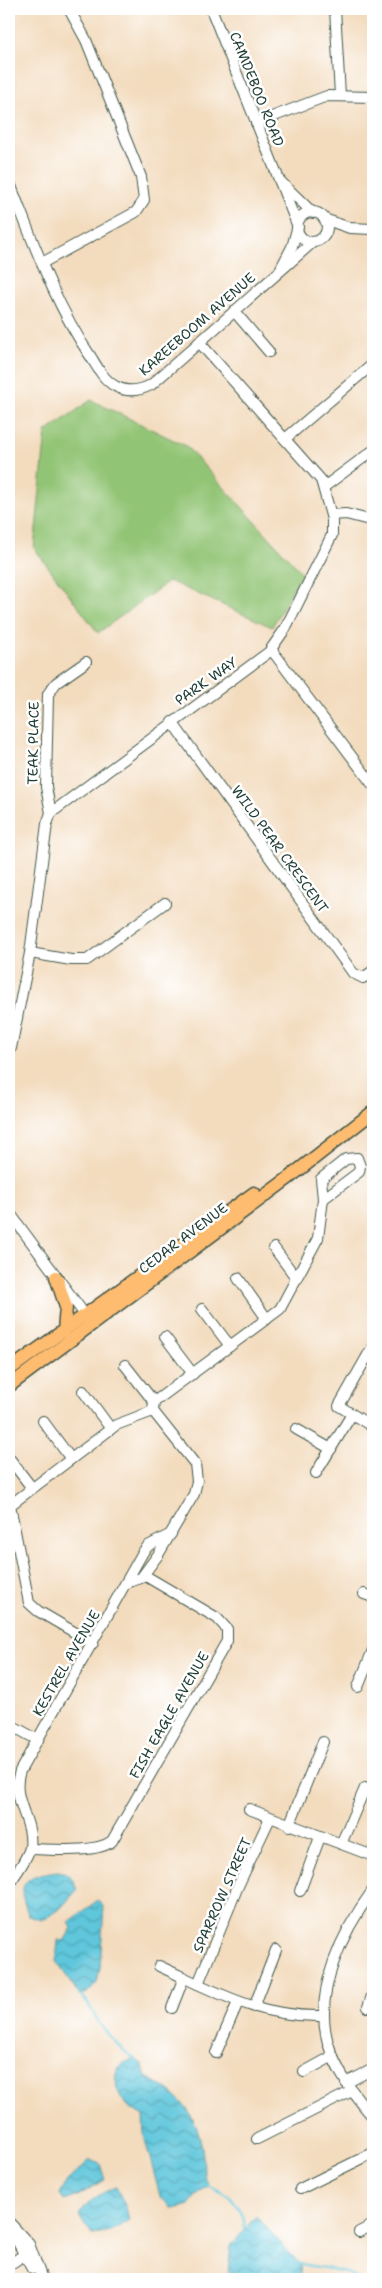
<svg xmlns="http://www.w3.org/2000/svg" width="382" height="2288" viewBox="0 0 382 2288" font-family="'Shantell Sans',sans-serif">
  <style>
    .park { fill: #92c474; stroke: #588054 }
    .water { fill: url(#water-waves); stroke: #3e8288 }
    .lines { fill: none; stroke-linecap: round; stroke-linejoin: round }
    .stream { stroke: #5ec6db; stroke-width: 2.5 }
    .minor-casing { stroke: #3f5549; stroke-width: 12 }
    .major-casing { stroke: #3f5549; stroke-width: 15 }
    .minor { stroke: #fff; stroke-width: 10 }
    .major { stroke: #febc70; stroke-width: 12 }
    .labels { text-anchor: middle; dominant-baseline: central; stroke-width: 5; stroke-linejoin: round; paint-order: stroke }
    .street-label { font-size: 14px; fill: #1f3d34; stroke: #fff }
  </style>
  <defs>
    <pattern id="water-waves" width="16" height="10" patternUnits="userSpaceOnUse" patternTransform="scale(1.25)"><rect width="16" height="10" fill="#5ec6db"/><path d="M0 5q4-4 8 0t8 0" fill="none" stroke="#4da2b2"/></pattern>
  </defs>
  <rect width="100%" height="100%" fill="#fff"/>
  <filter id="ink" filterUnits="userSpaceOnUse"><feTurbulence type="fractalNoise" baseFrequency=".02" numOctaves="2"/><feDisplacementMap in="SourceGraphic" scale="10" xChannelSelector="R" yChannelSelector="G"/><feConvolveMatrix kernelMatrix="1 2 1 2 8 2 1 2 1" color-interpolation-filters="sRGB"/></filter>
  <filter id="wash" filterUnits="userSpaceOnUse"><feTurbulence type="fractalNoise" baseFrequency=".0096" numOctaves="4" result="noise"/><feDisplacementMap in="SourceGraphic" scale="20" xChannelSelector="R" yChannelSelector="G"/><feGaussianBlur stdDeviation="1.12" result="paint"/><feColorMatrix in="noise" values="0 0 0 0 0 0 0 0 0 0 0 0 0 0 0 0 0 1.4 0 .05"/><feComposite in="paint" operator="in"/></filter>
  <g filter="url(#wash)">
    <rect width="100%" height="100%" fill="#f3dbbd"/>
    <path class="park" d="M 91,400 L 186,446 L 302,573 L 272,627 L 169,581 L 98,633 L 34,548 L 46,432 Z"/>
    <g class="water">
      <path d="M 58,1871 C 70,1872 74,1880 77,1890 L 59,1910 L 42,1920 L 29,1916 C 15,1883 24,1875 58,1871 Z"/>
      <path d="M 98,1900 L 104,1906 L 100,1968 L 97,1982 L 86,1994 L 79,1994 L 56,1961 L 58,1940 L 64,1941 L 72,1928 L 69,1922 Z"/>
      <path d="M 135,2059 L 142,2064 L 146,2077 C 189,2098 203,2126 204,2172 C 204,2177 208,2181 209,2186 L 201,2190 L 188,2206 L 173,2209 L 160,2196 L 144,2136 L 143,2115 C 137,2112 130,2109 126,2104 C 117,2095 109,2071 124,2063 C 127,2061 132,2060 135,2059 Z"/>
      <path d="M 90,2160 L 100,2164 L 105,2180 L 76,2197 L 64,2201 L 60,2194 L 67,2181 Z"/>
      <path d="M 116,2187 L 126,2207 L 129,2220 C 118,2229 107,2233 92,2234 L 79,2216 C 88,2201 100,2193 116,2187 Z"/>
      <path d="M 256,2216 L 300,2264 L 301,2279 L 227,2279 L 231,2246 Z"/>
    </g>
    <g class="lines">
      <g class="stream">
        <path d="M 79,1994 C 89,2000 89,2007 95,2016 C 103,2030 122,2051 135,2059"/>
        <path d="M 207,2185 C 229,2194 243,2203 245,2228"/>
        <path d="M 300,2264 L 343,2271 L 357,2279"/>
      </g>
    </g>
  </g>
  <g filter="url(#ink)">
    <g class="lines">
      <defs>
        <g id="minor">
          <path d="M 211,9 L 298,227"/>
          <path d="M 335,9 L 340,95"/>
          <path d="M 256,123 L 327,96 L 373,97"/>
          <path d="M 279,180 L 313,213"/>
          <path d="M 9,181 C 33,241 54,303 91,357 C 97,367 104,380 115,386 C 127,393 139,391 151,385 L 313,242"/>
          <circle cx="312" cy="227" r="15"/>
          <path d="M 324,219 L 350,228 L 373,229"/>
          <path d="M 42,263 L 136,212 L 144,200 L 141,177 L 86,40 L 69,9"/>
          <path d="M 281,268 L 292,247 L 297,229"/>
          <path d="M 234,311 L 269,352"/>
          <path d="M 285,439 L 373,364"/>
          <path d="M 324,487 L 371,452"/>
          <path d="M 331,515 L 346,514 L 373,521"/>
          <path d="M 271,649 L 373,785"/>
          <path d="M 172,722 L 353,973 L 363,978 L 373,971"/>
          <path d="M 51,813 L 46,787 L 48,694 L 56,683 L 86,662"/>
          <path d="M 30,953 L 71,960 L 87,960 L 165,903"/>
          <path d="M 11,1048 L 30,953 L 47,824 L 51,813 L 269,652 L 285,629 L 332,535 L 332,519 L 321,480 L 199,342"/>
          <path d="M 9,1212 L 88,1319"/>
          <path d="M 274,1248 L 297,1279"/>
          <path d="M 238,1278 L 267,1319"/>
          <path d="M 202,1309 L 230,1346"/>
          <path d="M 165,1337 L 193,1374"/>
          <path d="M 373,1346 L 339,1406 L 373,1427"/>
          <path d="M 125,1365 L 154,1402"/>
          <path d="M 83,1391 L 111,1429"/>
          <path d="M 153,1411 L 154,1402 L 280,1309 L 318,1238 L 323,1199 L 321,1179 L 346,1159 L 357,1158 L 360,1166 L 359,1172 L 323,1199"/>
          <path d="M 43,1421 L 71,1459"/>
          <path d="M 296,1429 L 331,1449"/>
          <path d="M 9,1458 L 32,1488"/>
          <path d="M 316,1473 L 352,1414"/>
          <path d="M 10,1505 L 29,1603 L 38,1611 L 93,1643"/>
          <path d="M 9,1506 L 116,1425 L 153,1411"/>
          <path d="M 128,1582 L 141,1578 L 158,1555 L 194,1494 L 197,1481 L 195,1464 L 153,1411"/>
          <path d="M 364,1594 L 373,1597"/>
          <path d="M 358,1687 L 373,1650"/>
          <path d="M 9,1724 L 38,1740"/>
          <path d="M 249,1809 L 373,1856"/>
          <path d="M 289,1826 L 323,1742"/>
          <path d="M 341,1844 L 365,1788"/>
          <path d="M 30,1849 C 50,1849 96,1854 112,1841 L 227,1641 L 227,1629 L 217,1618 L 144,1575"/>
          <path d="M 9,1884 C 14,1877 29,1855 30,1847 C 34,1821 10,1799 20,1771 L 143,1552 L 148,1546 L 171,1534"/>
          <path d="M 373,1890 C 343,1931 313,1990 328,2043 C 336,2071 354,2095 373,2117"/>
          <path d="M 300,1891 L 320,1837"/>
          <path d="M 159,1966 C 216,1992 260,2018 324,2016"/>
          <path d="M 198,1984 L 238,1886 L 270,1818"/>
          <path d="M 254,2007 L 276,1950"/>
          <path d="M 368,2007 L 373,1993"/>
          <path d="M 172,2008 L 184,1977"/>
          <path d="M 216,2053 L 238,2002"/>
          <path d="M 304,2072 L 333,2056"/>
          <path d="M 346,2083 L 373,2069"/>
          <path d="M 257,2139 L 352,2091"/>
          <path d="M 300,2189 L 373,2153"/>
          <path d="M 9,2222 L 29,2244 L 42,2279"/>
          <path d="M 359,2232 L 373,2225"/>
          <path d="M 14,2235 L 32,2269"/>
          <path d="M 9,2265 L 31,2250"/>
        </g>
        <g id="major">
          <path d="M 56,1277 L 66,1307 L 64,1331"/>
          <path d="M 9,1370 L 254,1193"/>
          <path d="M 9,1386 L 286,1180 L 373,1112"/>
        </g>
      </defs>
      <use href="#minor" class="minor-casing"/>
      <use href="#major" class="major-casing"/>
      <use href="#minor" class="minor"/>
      <use href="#major" class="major"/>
    </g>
  </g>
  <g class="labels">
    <g class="street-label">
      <text transform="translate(257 89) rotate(68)">CAMDEBOO ROAD</text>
      <text transform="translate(197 324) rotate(-41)">KAREEBOOM AVENUE</text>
      <text transform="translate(206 681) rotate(-35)">PARK WAY</text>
      <text transform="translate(33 743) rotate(-89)">TEAK PLACE</text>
      <text transform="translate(280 849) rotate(54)">WILD PEAR CRESCENT</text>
      <text transform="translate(183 1238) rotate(-37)">CEDAR AVENUE</text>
      <text transform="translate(66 1663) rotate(-60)">KESTREL AVENUE</text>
      <text transform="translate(169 1715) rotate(-60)">FISH EAGLE AVENUE</text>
      <text transform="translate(222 1895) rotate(-66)">SPARROW STREET</text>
    </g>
  </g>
  <rect width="382" height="2288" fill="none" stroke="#fff" stroke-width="30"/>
</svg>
